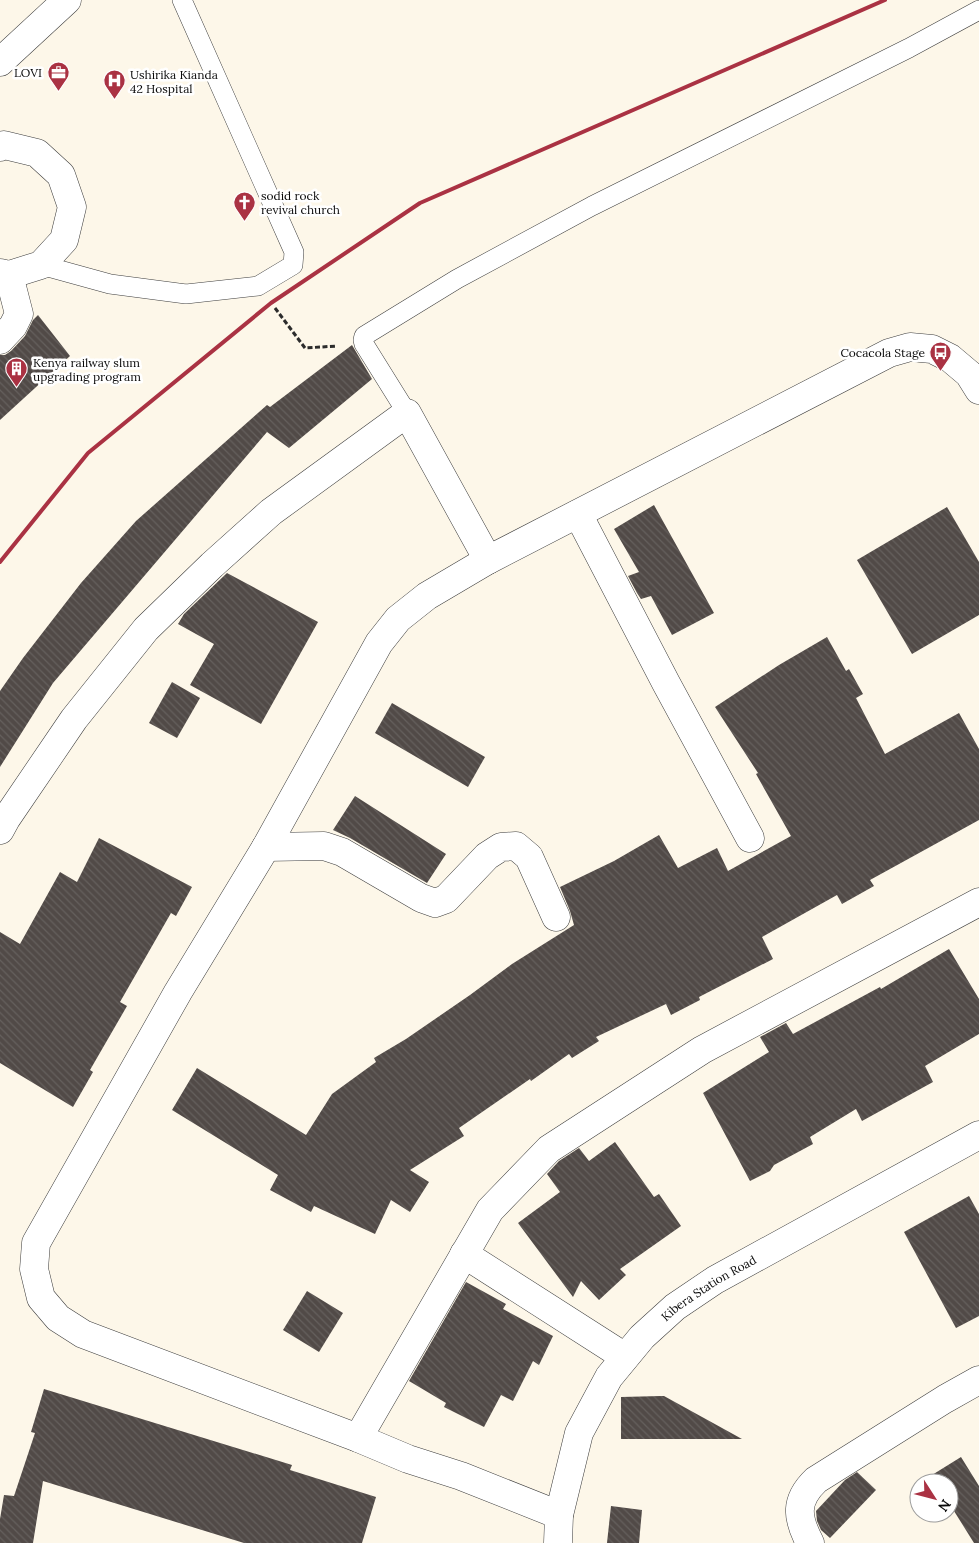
<svg xmlns="http://www.w3.org/2000/svg" width="979" height="1543" viewBox="0 0 979 1543" font-family="Lora,serif">
  <style>
    .building { fill: url(#building-back-hatch) }
    .lines { fill: none; stroke-linecap: round; stroke-linejoin: round }
    .service-casing { stroke: #3d3d3d; stroke-width: 20 }
    .minor-casing { stroke: #3d3d3d; stroke-width: 29 }
    .tertiary-casing { stroke: #3d3d3d; stroke-width: 29 }
    .path { stroke: #2c2c2c; stroke-width: 3; stroke-dasharray: 5 2.5; stroke-linecap: butt }
    .service { stroke: #fff; stroke-width: 19 }
    .minor { stroke: #fff; stroke-width: 28 }
    .tertiary { stroke: #fff; stroke-width: 28 }
    .rail { stroke: #aa3243; stroke-width: 4 }
    .labels { text-anchor: middle; dominant-baseline: central; stroke-width: 5; stroke-linejoin: round; paint-order: stroke }
    .poi-label { font-size: 12px; fill: #0a0a0a; stroke: #fff; text-anchor: start }
    .street-label { font-size: 12px; fill: #0a0a0a; stroke: #fff }
  </style>
  <defs>
    <pattern id="building-back-hatch" width="6" height="6" patternUnits="userSpaceOnUse" patternTransform="scale(1.25)"><rect width="6" height="6" fill="#514a47"/><path d="M-1 5l2 2M0 0l6 6M5-1l2 2" fill="none" stroke="#65605d"/></pattern>
  </defs>
  <rect width="100%" height="100%" fill="#fdf7e9"/>
  <g class="building">
    <path d="M 38,315 L 70,356 L 0,420 L 0,355 L 5,355 L 11,351 L 25,336 L 33,320 Z"/>
    <path d="M 352,345 L 372,379 L 289,448 L 267,432 L 53,683 L 0,767 L 0,691 L 23,658 L 81,583 L 136,521 L 267,405 L 270,407 Z"/>
    <path d="M 654,505 L 714,613 L 672,635 L 651,596 L 641,599 L 637,593 L 628,576 L 639,572 L 614,529 Z"/>
    <path d="M 947,507 L 979,562 L 979,615 L 912,654 L 857,560 Z"/>
    <path d="M 227,573 L 318,622 L 261,724 L 190,685 L 214,644 L 178,624 L 184,614 Z"/>
    <path d="M 827,637 L 846,671 L 849,669 L 863,694 L 856,698 L 885,754 L 959,713 L 979,749 L 979,820 L 870,880 L 874,886 L 842,904 L 837,895 L 762,937 L 773,959 L 699,997 L 700,1000 L 671,1015 L 666,1004 L 596,1037 L 599,1041 L 572,1058 L 569,1054 L 531,1081 L 530,1079 L 459,1128 L 464,1136 L 410,1170 L 429,1182 L 410,1212 L 391,1200 L 375,1234 L 314,1206 L 311,1212 L 270,1190 L 278,1175 L 172,1110 L 197,1068 L 306,1135 L 332,1094 L 376,1062 L 374,1058 L 406,1039 L 470,995 L 512,964 L 574,925 L 570,911 L 560,887 L 614,861 L 659,835 L 678,868 L 717,848 L 728,871 L 791,836 L 756,774 L 758,773 L 715,707 L 779,665 Z"/>
    <path d="M 172,682 L 200,698 L 177,738 L 149,723 Z"/>
    <path d="M 392,703 L 485,757 L 468,787 L 375,733 Z"/>
    <path d="M 355,796 L 446,854 L 427,883 L 350,838 L 333,830 Z"/>
    <path d="M 99,838 L 192,887 L 176,916 L 171,913 L 120,1002 L 127,1006 L 90,1070 L 93,1072 L 73,1107 L 0,1063 L 0,932 L 20,944 L 60,872 L 77,882 Z"/>
    <path d="M 949,949 L 979,999 L 979,1034 L 925,1066 L 933,1082 L 862,1121 L 856,1109 L 810,1137 L 813,1144 L 774,1165 L 770,1171 L 750,1181 L 703,1093 L 769,1052 L 760,1037 L 786,1023 L 793,1034 L 880,987 L 881,989 Z"/>
    <path d="M 615,1142 L 654,1197 L 659,1194 L 681,1226 L 620,1269 L 626,1275 L 599,1300 L 581,1281 L 573,1297 L 518,1223 L 560,1192 L 547,1174 L 559,1161 L 579,1148 L 589,1161 Z"/>
    <path d="M 969,1196 L 979,1214 L 979,1316 L 956,1328 L 904,1232 Z"/>
    <path d="M 466,1282 L 506,1304 L 503,1309 L 553,1336 L 539,1365 L 533,1361 L 513,1401 L 501,1395 L 484,1427 L 444,1407 L 446,1403 L 409,1381 Z"/>
    <path d="M 307,1291 L 343,1313 L 319,1352 L 283,1330 Z"/>
    <path d="M 44,1389 L 292,1465 L 290,1470 L 376,1497 L 362,1543 L 244,1543 L 43,1481 L 33,1543 L 0,1543 L 0,1519 L 4,1495 L 14,1496 L 35,1433 L 31,1432 Z"/>
    <path d="M 661,1396 L 664,1396 L 742,1439 L 621,1439 L 621,1397 Z"/>
    <path d="M 961,1457 L 979,1486 L 979,1543 L 974,1543 L 949,1503 L 949,1483 L 937,1483 L 932,1475 Z"/>
    <path d="M 857,1472 L 876,1490 L 830,1538 L 821,1530 L 817,1521 L 816,1511 L 845,1480 Z"/>
    <path d="M 611,1506 L 642,1510 L 639,1543 L 607,1543 Z"/>
  </g>
  <g class="lines">
    <defs>
      <g id="service">
        <path d="M 41,265 L 110,284 L 186,294 L 258,286 L 293,265 L 294,252 L 182,0"/>
        <path d="M 407,413 L 364,344 L 363,340 L 364,336 L 457,279 L 592,206 L 909,48 L 979,10"/>
      </g>
      <g id="minor">
        <path d="M 0,147 L 4,145 L 37,153 L 61,175 L 72,207 L 64,240 L 41,265 L 9,275 L 0,273"/>
        <path d="M 0,340 L 13,326 L 19,314 L 9,275"/>
        <path d="M 578,514 L 666,683 L 750,838"/>
        <path d="M 0,830 L 6,819 L 74,719 L 146,629 L 212,565 L 271,512 L 407,413 L 488,560"/>
        <path d="M 266,847 L 324,846 L 342,852 L 421,898 L 435,903 L 446,899 L 487,856 L 501,847 L 516,846 L 529,857 L 556,917"/>
        <path d="M 464,1254 L 625,1357"/>
        <path d="M 358,1438 L 490,1210 L 549,1149 L 702,1050 L 979,902"/>
        <path d="M 559,1515 L 461,1476 L 408,1459 L 358,1438 L 83,1334 L 58,1318 L 41,1298 L 34,1269 L 36,1243 L 178,992 L 266,847 L 379,643 L 398,619 L 427,596 L 488,560 L 889,353 L 910,347 L 932,349 L 950,358 L 969,374 L 979,390"/>
        <path id="s1" d="M 558,1543 L 559,1515 L 579,1433 L 609,1377 L 642,1337 L 675,1307 L 715,1280 L 979,1135"/>
        <path d="M 810,1543 C 797,1518 794,1501 816,1480 L 945,1399 L 979,1380"/>
      </g>
      <path id="tertiary" d="M 0,62 L 67,0"/>
    </defs>
    <use href="#service" class="service-casing"/>
    <use href="#minor" class="minor-casing"/>
    <use href="#tertiary" class="tertiary-casing"/>
    <path class="path" d="M 275,308 L 305,348 L 337,346"/>
    <use href="#service" class="service"/>
    <use href="#minor" class="minor"/>
    <use href="#tertiary" class="tertiary"/>
    <path class="rail" d="M 0,562 L 88,453 L 271,303 L 420,203 L 885,0"/>
  </g>
  <defs>
    <symbol id="office-pin" viewBox="-11 -11 22 30"><path d="M0 17L-7.5 6A9.5 9.5 0 1 1 7.5 6Z" fill="#aa3243" stroke="#fff"/><path d="M-6-3h4V-5.5h4V-3h4V5H-6ZM-1-4.5V-3h2v-1.5ZM-6 0V1H6V0Z" fill="#fff"/></symbol>
    <symbol id="hospital-pin" viewBox="-11 -11 22 30"><path d="M0 17L-7.5 6A9.5 9.5 0 1 1 7.5 6Z" fill="#aa3243" stroke="#fff"/><path d="M-5-5h3v3.5h4V-5h3V5h-3V1.5h-4V5h-3Z" fill="#fff"/></symbol>
    <symbol id="church-pin" viewBox="-11 -11 22 30"><path d="M0 17L-7.5 6A9.5 9.5 0 1 1 7.5 6Z" fill="#aa3243" stroke="#fff"/><path d="M-1.2-6h2.4v3.5h3.3v2.4h-3.3V6h-2.4V-.1h-3.3v-2.4h3.3Z" fill="#fff"/></symbol>
    <symbol id="bus-pin" viewBox="-11 -11 22 30"><path d="M0 17L-7.5 6A9.5 9.5 0 1 1 7.5 6Z" fill="#aa3243" stroke="#fff"/><path d="M-5-6H5V4H4V6H2V4H-2V6H-4V4H-5ZM-3.5-4V0h7V-4ZM-3.5 1.2v1.5H-2V1.2ZM2 1.2v1.5H3.5V1.2Z" fill="#fff"/></symbol>
    <symbol id="building-pin" viewBox="-11 -11 22 30"><path d="M0 17L-7.5 6A9.5 9.5 0 1 1 7.5 6Z" fill="#aa3243" stroke="#fff"/><path d="M-4-6H4V6H1V3H-1V6H-4ZM-2.5-4.3h1.7v1.8h-1.7ZM.8-4.3h1.7v1.8H.8ZM-2.5-1h1.7V.8h-1.7ZM.8-1h1.7V.8H.8Z" fill="#fff"/></symbol>
  </defs>
  <g fill-rule="evenodd">
    <use href="#office-pin" x="46" y="60" width="25" height="34"/>
    <use href="#hospital-pin" x="102" y="68" width="25" height="34"/>
    <use href="#church-pin" x="232" y="190" width="25" height="34"/>
    <use href="#bus-pin" x="928" y="340" width="25" height="34"/>
    <use href="#building-pin" x="4" y="356" width="25" height="34"/>
  </g>
  <g class="labels">
    <g class="poi-label">
      <text x="42" y="72" text-anchor="end">LOVI</text>
      <text x="130" y="74">Ushirika Kianda<tspan x="130" dy="14">42 Hospital</tspan></text>
      <text x="261" y="195">sodid rock<tspan x="261" dy="14">revival church</tspan></text>
      <text x="925" y="352" text-anchor="end">Cocacola Stage</text>
      <text x="33" y="362">Kenya railway slum<tspan x="33" dy="14">upgrading program</tspan></text>
    </g>
    <g class="street-label">
      <text stroke="none"><textPath href="#s1" startOffset="311">Kibera Station Road</textPath></text>
    </g>
  </g>
  <g transform="translate(934 1498) rotate(126)"><circle r="24" fill="#ffffff" stroke="#9d9d9d"/>
  <path d="M0-4L9 19L0 12L-9 19Z" fill="#aa3243"/>
  <text y="-8" font-size="14" font-weight="bold" text-anchor="middle" fill="#0a0a0a">N</text>
  </g>
</svg>
